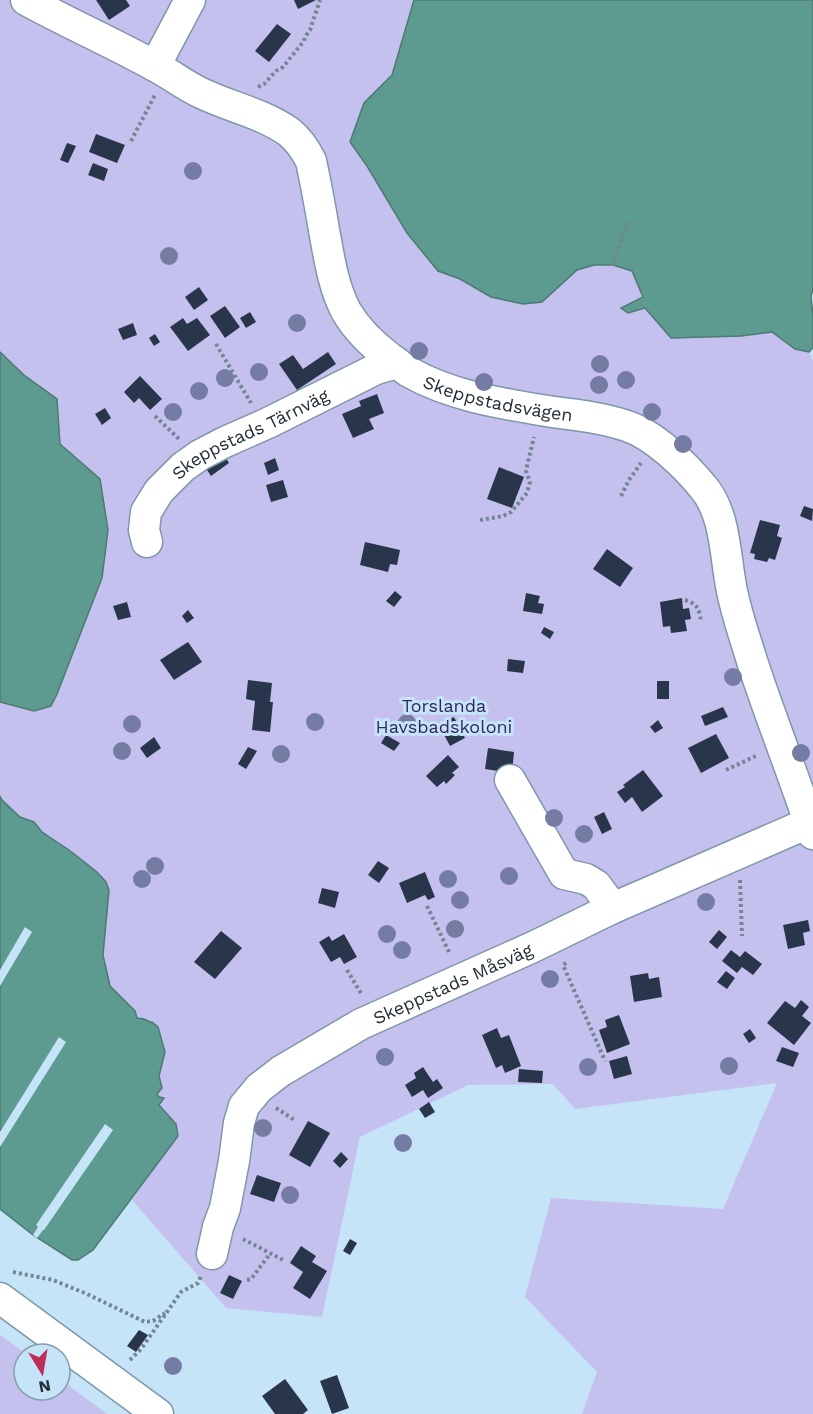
<svg xmlns="http://www.w3.org/2000/svg" width="813" height="1414" viewBox="0 0 813 1414" font-family="'Work Sans',sans-serif">
  <style>
    .green { fill: #c5c1ef }
    .water { fill: #5d9a90; stroke: #4c7a75; stroke-width: 1.5 }
    .pier { fill: #c6e4f7 }
    .building { fill: #29354a }
    .lines { fill: none; stroke-linecap: round; stroke-linejoin: round }
    .minor-casing { stroke: #7c98aa; stroke-width: 33 }
    .path { stroke: #728793; stroke-width: 4; stroke-dasharray: 3 3; stroke-linecap: butt }
    .minor { stroke: #fff; stroke-width: 30 }
    .tree { fill: #757ca3 }
    .labels { text-anchor: middle; dominant-baseline: central; stroke-width: 6; stroke-linejoin: round; paint-order: stroke }
    .street-label { font-size: 18px; fill: #242f36; stroke: #c6e4f7 }
    .park-label { font-size: 18px; fill: #32275f; stroke: #c6e4f7 }
  </style>
  <rect width="100%" height="100%" fill="#c6e4f7"/>
  <g class="green">
    <path d="M 0,0 L 414,0 L 392,75 L 364,103 L 350,142 L 367,166 L 407,233 L 438,271 L 460,279 L 491,297 L 559,285 L 577,270 L 594,265 L 613,265 L 632,271 L 643,297 L 621,308 L 628,313 L 645,308 L 671,338 L 741,336 L 772,332 L 795,349 L 809,352 L 813,361 L 813,1414 L 582,1414 L 597,1372 L 525,1297 L 551,1198 L 723,1209 L 777,1083 L 575,1109 L 553,1084 L 468,1085 L 360,1137 L 322,1317 L 226,1308 L 132,1200 L 178,1136 L 176,1124 L 162,1109 L 157,1094 L 162,1088 L 159,1076 L 165,1052 C 158,1039 154,1019 137,1018 L 135,1011 L 110,986 L 103,955 L 109,890 L 106,882 L 97,872 L 69,850 L 42,832 L 34,822 L 20,817 L 1,800 L 0,796 L 0,702 L 34,711 L 57,694 L 102,579 L 100,479 L 60,444 L 57,399 L 24,375 L 0,352 Z"/>
    <path d="M 0,1335 L 26,1354 L 24,1354 L 24,1390 L 60,1390 L 60,1379 L 107,1414 L 0,1414 Z"/>
  </g>
  <g class="water">
    <path d="M 414,0 L 813,0 L 813,290 L 811,296 L 813,316 L 813,348 L 809,352 L 795,349 L 772,332 L 741,336 L 671,338 L 645,308 L 628,313 L 621,308 L 643,297 L 632,271 L 613,265 L 594,265 L 577,270 L 542,302 L 523,304 L 491,297 L 460,279 L 438,271 L 407,233 L 367,166 L 350,142 L 364,103 L 392,75 Z"/>
    <path d="M 0,352 L 24,375 L 57,399 L 60,444 L 100,479 L 108,530 L 102,578 L 57,694 L 51,706 L 34,711 L 0,702 Z"/>
    <path d="M 0,796 L 2,800 L 20,817 L 34,822 L 42,832 L 69,850 L 97,872 L 106,882 L 109,890 L 103,955 L 110,986 L 135,1011 L 137,1018 L 144,1019 L 150,1022 L 152,1022 L 158,1027 L 165,1052 L 159,1076 L 162,1088 L 157,1094 L 159,1097 L 164,1098 L 159,1105 L 176,1124 L 178,1136 L 93,1250 L 78,1260 L 72,1260 L 33,1235 L 0,1209 Z"/>
  </g>
  <g class="pier">
    <path d="M 25,927 L 32,932 L 0,986 L 0,970 Z"/>
    <path d="M 59,1037 L 66,1042 L 0,1147 L 0,1132 Z"/>
    <path d="M 105,1124 L 113,1130 L 44,1230 L 43,1230 L 37,1238 L 33,1235 L 38,1227 L 36,1225 Z"/>
  </g>
  <g class="building">
    <path d="M 96,0 L 126,0 L 130,6 L 109,20 Z"/>
    <path d="M 294,0 L 316,0 L 298,9 Z"/>
    <path d="M 277,24 L 291,34 L 269,62 L 255,51 Z"/>
    <path d="M 96,134 L 125,145 L 117,163 L 89,152 Z"/>
    <path d="M 67,143 L 76,146 L 68,163 L 60,160 Z"/>
    <path d="M 93,163 L 108,169 L 104,181 L 88,175 Z"/>
    <path d="M 199,287 L 208,300 L 194,310 L 185,297 Z"/>
    <path d="M 225,306 L 240,327 L 225,338 L 210,316 Z"/>
    <path d="M 250,312 L 256,322 L 246,328 L 240,318 Z"/>
    <path d="M 183,318 L 187,324 L 197,318 L 210,335 L 188,351 L 170,327 Z"/>
    <path d="M 133,323 L 137,335 L 123,340 L 118,329 Z"/>
    <path d="M 155,334 L 160,342 L 154,346 L 149,338 Z"/>
    <path d="M 328,352 L 336,364 L 297,390 L 279,364 L 293,355 L 303,369 Z"/>
    <path d="M 140,376 L 162,399 L 150,410 L 139,398 L 134,403 L 124,392 Z"/>
    <path d="M 377,394 L 384,413 L 369,419 L 374,429 L 353,438 L 342,414 L 361,406 L 359,401 Z"/>
    <path d="M 105,408 L 111,418 L 102,425 L 95,414 Z"/>
    <path d="M 222,452 L 229,463 L 211,476 L 203,464 Z"/>
    <path d="M 275,458 L 279,470 L 268,475 L 264,463 Z"/>
    <path d="M 499,467 L 524,477 L 512,508 L 487,499 Z"/>
    <path d="M 283,480 L 288,497 L 271,502 L 266,485 Z"/>
    <path d="M 804,506 L 813,509 L 812,521 L 800,516 Z"/>
    <path d="M 760,520 L 780,525 L 777,536 L 782,538 L 775,560 L 769,558 L 767,562 L 754,559 L 755,554 L 750,553 Z"/>
    <path d="M 365,542 L 400,550 L 397,565 L 390,564 L 388,572 L 360,565 Z"/>
    <path d="M 607,549 L 633,568 L 620,587 L 593,569 Z"/>
    <path d="M 395,591 L 402,597 L 394,607 L 386,601 Z"/>
    <path d="M 526,593 L 540,596 L 538,603 L 544,604 L 542,614 L 523,611 Z"/>
    <path d="M 682,598 L 683,609 L 689,608 L 691,619 L 685,620 L 687,631 L 671,633 L 670,626 L 663,627 L 660,602 Z"/>
    <path d="M 127,602 L 131,617 L 118,620 L 113,606 Z"/>
    <path d="M 188,610 L 194,618 L 187,623 L 182,616 Z"/>
    <path d="M 544,627 L 554,632 L 550,639 L 541,633 Z"/>
    <path d="M 188,642 L 202,662 L 174,680 L 160,660 Z"/>
    <path d="M 508,659 L 525,661 L 523,673 L 507,671 Z"/>
    <path d="M 248,680 L 272,683 L 270,702 L 273,702 L 270,732 L 252,730 L 255,701 L 246,699 Z"/>
    <rect x="657" y="681" width="12" height="18"/>
    <path d="M 723,707 L 728,717 L 705,726 L 701,716 Z"/>
    <path d="M 454,717 L 465,738 L 450,746 L 439,725 Z"/>
    <path d="M 658,720 L 663,728 L 655,733 L 650,727 Z"/>
    <path d="M 716,734 L 729,758 L 701,773 L 688,748 Z"/>
    <path d="M 386,735 L 400,743 L 394,751 L 381,743 Z"/>
    <path d="M 154,737 L 161,748 L 147,758 L 140,748 Z"/>
    <path d="M 248,747 L 257,751 L 246,769 L 238,764 Z"/>
    <path d="M 488,748 L 514,752 L 512,773 L 485,769 Z"/>
    <path d="M 448,755 L 459,767 L 452,773 L 455,775 L 446,784 L 444,781 L 437,787 L 426,776 Z"/>
    <path d="M 643,770 L 663,796 L 642,812 L 632,797 L 625,803 L 617,792 L 625,787 L 623,785 Z"/>
    <path d="M 604,812 L 612,829 L 602,834 L 594,817 Z"/>
    <path d="M 378,861 L 389,868 L 379,883 L 368,875 Z"/>
    <path d="M 425,872 L 435,897 L 428,900 L 425,895 L 407,903 L 399,883 Z"/>
    <path d="M 322,888 L 339,892 L 335,908 L 318,903 Z"/>
    <path d="M 808,920 L 810,931 L 803,933 L 805,945 L 788,949 L 783,925 Z"/>
    <path d="M 719,930 L 727,937 L 717,949 L 709,942 Z"/>
    <path d="M 221,931 L 242,948 L 215,979 L 194,962 Z"/>
    <path d="M 344,934 L 357,957 L 344,964 L 340,957 L 331,962 L 319,942 L 329,936 L 332,941 Z"/>
    <path d="M 731,950 L 740,957 L 745,951 L 762,964 L 753,975 L 742,967 L 737,973 L 722,961 Z"/>
    <path d="M 726,971 L 735,978 L 727,989 L 717,982 Z"/>
    <path d="M 648,973 L 649,979 L 659,977 L 662,997 L 634,1002 L 630,976 Z"/>
    <path d="M 801,1000 L 809,1007 L 802,1016 L 811,1023 L 794,1045 L 767,1023 L 785,1001 L 795,1008 Z"/>
    <path d="M 619,1015 L 630,1044 L 607,1053 L 599,1030 L 607,1027 L 605,1020 Z"/>
    <path d="M 497,1028 L 501,1038 L 509,1035 L 521,1066 L 505,1073 L 502,1065 L 496,1068 L 482,1035 Z"/>
    <path d="M 750,1029 L 756,1038 L 749,1043 L 743,1034 Z"/>
    <path d="M 782,1047 L 799,1053 L 793,1067 L 776,1061 Z"/>
    <path d="M 627,1056 L 632,1074 L 614,1079 L 609,1061 Z"/>
    <path d="M 423,1067 L 433,1082 L 437,1079 L 443,1088 L 428,1098 L 423,1090 L 412,1097 L 405,1085 L 416,1078 L 414,1073 Z"/>
    <path d="M 519,1069 L 543,1071 L 542,1083 L 518,1082 Z"/>
    <path d="M 429,1102 L 435,1112 L 425,1118 L 419,1109 Z"/>
    <path d="M 308,1121 L 330,1133 L 310,1167 L 289,1155 Z"/>
    <path d="M 341,1152 L 348,1159 L 340,1168 L 333,1161 Z"/>
    <path d="M 257,1175 L 281,1183 L 274,1202 L 250,1194 Z"/>
    <path d="M 350,1239 L 357,1243 L 350,1255 L 343,1251 Z"/>
    <path d="M 301,1246 L 316,1256 L 312,1262 L 327,1271 L 310,1299 L 293,1288 L 303,1272 L 290,1263 Z"/>
    <path d="M 229,1275 L 242,1281 L 233,1299 L 220,1293 Z"/>
    <path d="M 139,1330 L 148,1335 L 136,1352 L 127,1346 Z"/>
    <path d="M 337,1375 L 349,1408 L 332,1414 L 320,1381 Z"/>
    <path d="M 285,1379 L 308,1410 L 303,1414 L 275,1414 L 262,1396 Z"/>
  </g>
  <g class="lines">
    <defs>
      <g id="minor">
        <path id="s1" d="M 26,0 C 68,23 111,42 153,65 C 169,73 184,85 201,93 C 230,107 262,113 289,132 C 299,140 305,149 311,161 C 316,184 320,206 324,230 C 329,257 333,286 346,311 C 357,330 373,345 390,358 C 397,363 403,368 409,372 C 453,397 505,404 553,412 C 578,415 603,418 627,426 C 654,435 685,465 703,487 C 724,511 725,550 730,580 C 734,608 744,634 752,661 C 771,719 794,776 813,834"/>
        <path d="M 155,66 L 190,0"/>
        <path id="s2" d="M 147,542 L 144,530 L 146,512 L 159,491 L 183,467 L 200,455 L 225,442 L 268,423 L 376,369 L 397,363"/>
        <path d="M 510,780 L 564,874 L 586,879 L 596,885 L 613,908"/>
        <path id="s3" d="M 212,1254 L 218,1227 L 225,1208 L 234,1161 L 239,1123 L 244,1106 L 259,1088 L 281,1071 L 361,1024 L 533,947 L 613,908 L 813,821"/>
        <path d="M 0,1298 L 158,1414"/>
      </g>
    </defs>
    <use href="#minor" class="minor-casing"/>
    <g class="path">
      <path d="M 258,87 L 264,84 L 276,71 L 283,67 L 304,41 L 305,37 L 310,30 L 320,0"/>
      <path d="M 131,141 L 155,95"/>
      <path d="M 613,265 L 628,220"/>
      <path d="M 216,344 L 251,403"/>
      <path d="M 155,416 L 179,439"/>
      <path d="M 621,496 L 629,480 L 641,463"/>
      <path d="M 480,520 L 503,516 L 511,512 L 522,499 L 527,493 L 530,482 L 526,471 L 527,466 L 534,437"/>
      <path d="M 685,600 C 697,604 699,608 701,621"/>
      <path d="M 726,770 L 758,755"/>
      <path d="M 740,880 L 742,936"/>
      <path d="M 427,906 L 450,954"/>
      <path d="M 566,963 L 563,965 L 605,1061"/>
      <path d="M 347,970 L 362,995"/>
      <path d="M 276,1108 L 296,1121"/>
      <path d="M 243,1239 L 285,1261"/>
      <path d="M 13,1272 L 53,1280 L 87,1294 L 145,1322 L 153,1321 L 165,1313"/>
      <path d="M 247,1280 L 251,1279 L 270,1254"/>
      <path d="M 130,1360 L 141,1349 L 181,1292 L 198,1283 L 201,1276"/>
    </g>
    <use href="#minor" class="minor"/>
  </g>
  <g class="tree">
    <circle cx="193" cy="171" r="9"/>
    <circle cx="169" cy="256" r="9"/>
    <circle cx="297" cy="323" r="9"/>
    <circle cx="419" cy="351" r="9"/>
    <circle cx="600" cy="364" r="9"/>
    <circle cx="259" cy="372" r="9"/>
    <circle cx="225" cy="378" r="9"/>
    <circle cx="626" cy="380" r="9"/>
    <circle cx="484" cy="382" r="9"/>
    <circle cx="599" cy="385" r="9"/>
    <circle cx="199" cy="391" r="9"/>
    <circle cx="173" cy="412" r="9"/>
    <circle cx="652" cy="412" r="9"/>
    <circle cx="683" cy="444" r="9"/>
    <circle cx="733" cy="677" r="9"/>
    <circle cx="315" cy="722" r="9"/>
    <circle cx="407" cy="723" r="9"/>
    <circle cx="132" cy="724" r="9"/>
    <circle cx="122" cy="751" r="9"/>
    <circle cx="801" cy="753" r="9"/>
    <circle cx="281" cy="754" r="9"/>
    <circle cx="554" cy="818" r="9"/>
    <circle cx="584" cy="834" r="9"/>
    <circle cx="155" cy="866" r="9"/>
    <circle cx="509" cy="876" r="9"/>
    <circle cx="142" cy="879" r="9"/>
    <circle cx="448" cy="879" r="9"/>
    <circle cx="460" cy="900" r="9"/>
    <circle cx="706" cy="902" r="9"/>
    <circle cx="455" cy="929" r="9"/>
    <circle cx="387" cy="934" r="9"/>
    <circle cx="402" cy="950" r="9"/>
    <circle cx="550" cy="979" r="9"/>
    <circle cx="385" cy="1057" r="9"/>
    <circle cx="729" cy="1066" r="9"/>
    <circle cx="588" cy="1067" r="9"/>
    <circle cx="263" cy="1128" r="9"/>
    <circle cx="403" cy="1143" r="9"/>
    <circle cx="290" cy="1195" r="9"/>
    <circle cx="173" cy="1366" r="9"/>
  </g>
  <g class="labels">
    <g class="street-label">
      <text stroke="none"><textPath href="#s1" startOffset="668">Skeppstadsvägen</textPath></text>
      <text stroke="none"><textPath href="#s2" startOffset="164">Skeppstads Tärnväg</textPath></text>
      <text stroke="none"><textPath href="#s3" startOffset="396">Skeppstads Måsväg</textPath></text>
    </g>
    <g class="park-label">
      <text x="444" y="705">Torslanda<tspan x="444" dy="21">Havsbadskoloni</tspan></text>
    </g>
  </g>
  <g transform="translate(42 1372) rotate(169)"><circle r="28" fill="#c6e4f7" stroke="#859caa" stroke-width="1.5"/>
  <path d="M0-4.5L10 22L0 15L-10 22Z" fill="#bc2d59"/>
  <text y="-9" font-size="16" font-weight="bold" text-anchor="middle" fill="#242f36">N</text>
  </g>
</svg>
